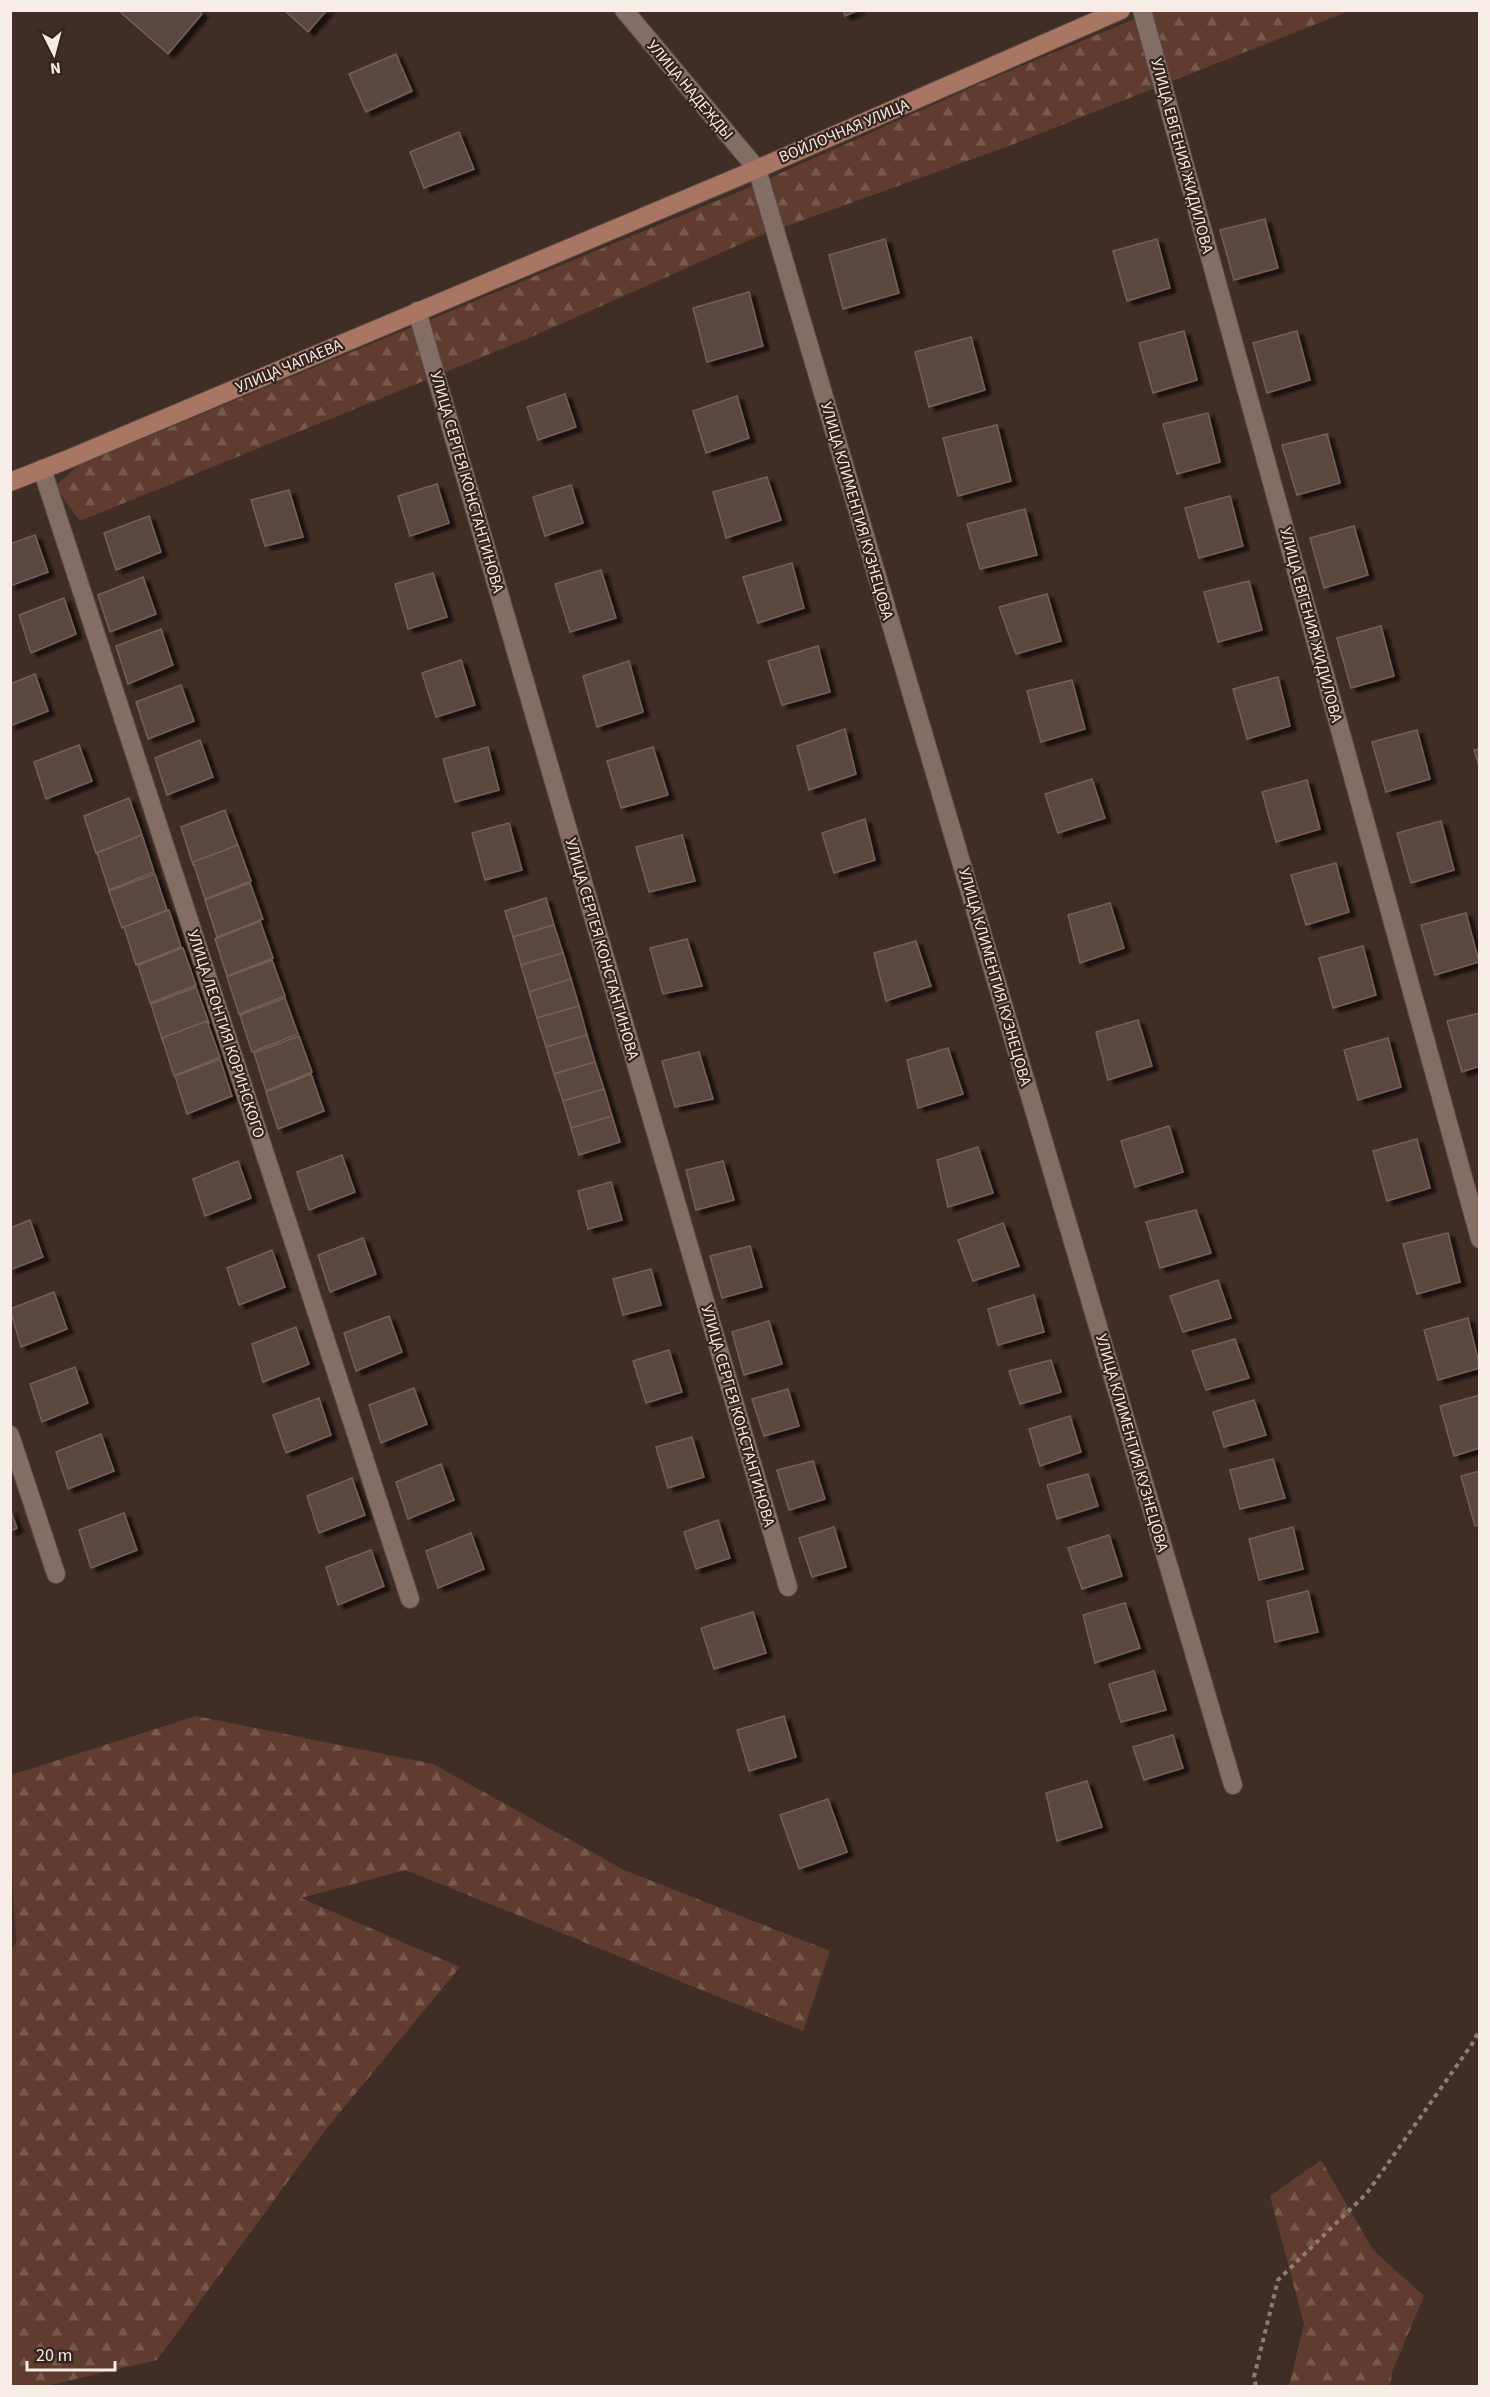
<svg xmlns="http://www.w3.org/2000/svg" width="1490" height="2397" viewBox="0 0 1490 2397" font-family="'Source Sans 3',sans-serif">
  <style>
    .forest { fill: url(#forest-firs) }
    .building { fill: #5a463f; stroke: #756058; stroke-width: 1.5; filter: url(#shadow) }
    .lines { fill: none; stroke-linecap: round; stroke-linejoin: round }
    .street-casing { stroke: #584943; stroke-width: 20 }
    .secondary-casing { stroke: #584943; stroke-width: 20 }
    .path { stroke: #8c7c76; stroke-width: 4; stroke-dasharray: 4.5 4.5; stroke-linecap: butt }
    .street { stroke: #836d65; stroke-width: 18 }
    .secondary { stroke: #a87663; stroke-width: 18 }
    .labels { text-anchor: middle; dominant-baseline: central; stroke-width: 4.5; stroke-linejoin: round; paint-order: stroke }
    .street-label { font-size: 16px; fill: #f8ece7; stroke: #35231d }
  </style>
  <defs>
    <pattern id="forest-firs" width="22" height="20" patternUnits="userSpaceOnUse" patternTransform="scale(1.5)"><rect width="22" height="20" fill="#5f3c2f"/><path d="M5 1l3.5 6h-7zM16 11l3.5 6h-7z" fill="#77584d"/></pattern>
    <filter id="shadow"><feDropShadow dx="6" dy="4" stdDeviation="1.5" flood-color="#0009"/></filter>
  </defs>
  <rect width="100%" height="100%" fill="#402d26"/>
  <g class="forest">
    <path d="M 1154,11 L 1349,11 L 1006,147 L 759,236 L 529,338 L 80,521 L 55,486 L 79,465 L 743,190 L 995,77 Z"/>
    <path d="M 196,1716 L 433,1764 L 624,1870 L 830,1951 L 803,2031 L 406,1870 L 301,1898 L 460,1967 L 327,2128 L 157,2360 L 46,2386 L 11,2386 L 10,1950 L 16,1943 L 11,1856 L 11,1775 Z"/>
    <path d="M 1321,2160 L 1373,2250 L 1424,2296 L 1392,2372 L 1390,2386 L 1289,2386 L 1304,2324 L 1270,2196 Z"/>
  </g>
  <g class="building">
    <path d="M 118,10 L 198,10 L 202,14 L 168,54 Z"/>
    <path d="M 284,10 L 327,10 L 308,32 Z"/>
    <path d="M 843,10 L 859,10 L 845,16 Z"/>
    <path d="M 396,54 L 412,91 L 366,112 L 349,74 Z"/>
    <path d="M 459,132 L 474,169 L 424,188 L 410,152 Z"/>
    <path d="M 1265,219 L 1278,268 L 1234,280 L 1220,230 Z"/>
    <path d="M 885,239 L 899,293 L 843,309 L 829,255 Z"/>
    <path d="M 1157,239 L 1170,288 L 1127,301 L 1113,251 Z"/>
    <path d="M 749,292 L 763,346 L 707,362 L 693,308 Z"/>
    <path d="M 1184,331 L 1197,380 L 1153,393 L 1139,343 Z"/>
    <path d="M 1297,331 L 1310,380 L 1267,393 L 1253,343 Z"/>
    <path d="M 971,337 L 985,390 L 929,407 L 915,352 Z"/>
    <path d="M 565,394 L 576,427 L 538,440 L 527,407 Z"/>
    <path d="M 737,396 L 749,438 L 706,453 L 693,411 Z"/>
    <path d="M 1208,413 L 1220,462 L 1177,474 L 1163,424 Z"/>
    <path d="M 997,425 L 1011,481 L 958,496 L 943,438 Z"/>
    <path d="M 1327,434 L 1340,483 L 1297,495 L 1282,445 Z"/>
    <path d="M 767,477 L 781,520 L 726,538 L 713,492 Z"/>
    <path d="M 437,484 L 449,523 L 410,536 L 398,496 Z"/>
    <path d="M 571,485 L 583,523 L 545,536 L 533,497 Z"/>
    <path d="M 289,490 L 303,537 L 265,546 L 251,500 Z"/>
    <path d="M 1230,496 L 1243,546 L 1199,558 L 1185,508 Z"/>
    <path d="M 1025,509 L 1037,555 L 980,569 L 967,524 Z"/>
    <path d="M 149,516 L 161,552 L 116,570 L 104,533 Z"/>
    <path d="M 1354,526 L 1368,575 L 1324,588 L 1310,538 Z"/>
    <path d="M 35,535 L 48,572 L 10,586 L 10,544 Z"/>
    <path d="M 792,563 L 804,608 L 758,623 L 743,577 Z"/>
    <path d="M 601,570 L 616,618 L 570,632 L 555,584 Z"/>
    <path d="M 433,573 L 447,617 L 408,629 L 395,584 Z"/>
    <path d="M 143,577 L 156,614 L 110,632 L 98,595 Z"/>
    <path d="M 1249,581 L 1262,630 L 1218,642 L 1204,592 Z"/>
    <path d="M 1047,594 L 1061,641 L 1016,654 L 999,607 Z"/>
    <path d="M 64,598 L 76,634 L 31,653 L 19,615 Z"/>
    <path d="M 1381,626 L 1394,676 L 1351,688 L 1337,638 Z"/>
    <path d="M 161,629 L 173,665 L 128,684 L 116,646 Z"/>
    <path d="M 818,646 L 830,692 L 782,705 L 768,661 Z"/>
    <path d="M 461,660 L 475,705 L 436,717 L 422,673 Z"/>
    <path d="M 629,661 L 643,712 L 597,727 L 583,676 Z"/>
    <path d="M 35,674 L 48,711 L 10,726 L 10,684 Z"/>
    <path d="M 1278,677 L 1290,726 L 1247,739 L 1233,689 Z"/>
    <path d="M 1072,680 L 1085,729 L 1041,742 L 1027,691 Z"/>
    <path d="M 181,685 L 194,721 L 148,739 L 136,702 Z"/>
    <path d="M 845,729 L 856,774 L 809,790 L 797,746 Z"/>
    <path d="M 1417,730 L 1430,779 L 1386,792 L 1372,742 Z"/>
    <path d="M 200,740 L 213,777 L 167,795 L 155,758 Z"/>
    <path d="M 79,745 L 92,781 L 46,799 L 34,762 Z"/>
    <path d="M 488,747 L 499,790 L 455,802 L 443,759 Z"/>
    <path d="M 653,747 L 668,795 L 621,808 L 607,761 Z"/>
    <path d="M 1480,749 L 1480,769 L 1474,750 Z"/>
    <path d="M 1092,779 L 1105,818 L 1058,833 L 1045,794 Z"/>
    <path d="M 1307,780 L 1320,829 L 1276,842 L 1262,792 Z"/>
    <path d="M 129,798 L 142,835 L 96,853 L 84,816 Z"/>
    <path d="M 225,810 L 238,846 L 193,865 L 181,827 Z"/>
    <path d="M 865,819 L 875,860 L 834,873 L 822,833 Z"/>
    <path d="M 1441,821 L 1454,870 L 1411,883 L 1397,833 Z"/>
    <path d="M 509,823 L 522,870 L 485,880 L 472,833 Z"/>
    <path d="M 142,835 L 154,872 L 109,890 L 97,853 Z"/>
    <path d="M 682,835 L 695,881 L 649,892 L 636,847 Z"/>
    <path d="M 238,845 L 251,881 L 205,899 L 193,862 Z"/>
    <path d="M 1336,863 L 1349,912 L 1306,925 L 1291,875 Z"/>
    <path d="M 155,874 L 167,910 L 122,928 L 109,891 Z"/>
    <path d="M 250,883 L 263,919 L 217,937 L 205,900 Z"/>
    <path d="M 546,898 L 554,925 L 513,937 L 505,911 Z"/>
    <path d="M 1110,903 L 1124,948 L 1080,963 L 1068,915 Z"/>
    <path d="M 169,910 L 181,947 L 136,965 L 124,927 Z"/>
    <path d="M 1466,913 L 1479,962 L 1435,975 L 1421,925 Z"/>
    <path d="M 260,921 L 273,958 L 227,976 L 215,939 Z"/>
    <path d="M 554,925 L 563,953 L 521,965 L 513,937 Z"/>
    <path d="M 687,939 L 702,986 L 663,994 L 650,948 Z"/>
    <path d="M 916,941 L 931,986 L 886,1001 L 874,953 Z"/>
    <path d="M 1363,946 L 1376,995 L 1333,1008 L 1319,958 Z"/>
    <path d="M 183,948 L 196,985 L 150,1003 L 138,965 Z"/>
    <path d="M 563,953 L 571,979 L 529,992 L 521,965 Z"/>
    <path d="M 272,960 L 285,996 L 239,1014 L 227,977 Z"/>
    <path d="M 571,979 L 579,1006 L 537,1018 L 529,992 Z"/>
    <path d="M 196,987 L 209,1023 L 163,1042 L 151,1004 Z"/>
    <path d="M 285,998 L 298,1034 L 252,1052 L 240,1015 Z"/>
    <path d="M 579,1006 L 587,1035 L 546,1047 L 537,1018 Z"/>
    <path d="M 1480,1013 L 1480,1066 L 1462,1072 L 1447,1021 Z"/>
    <path d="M 1138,1020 L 1152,1066 L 1108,1080 L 1096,1032 Z"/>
    <path d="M 207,1021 L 220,1057 L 174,1076 L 162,1038 Z"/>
    <path d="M 587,1035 L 595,1062 L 554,1074 L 546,1047 Z"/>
    <path d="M 299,1036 L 312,1072 L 266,1091 L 254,1053 Z"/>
    <path d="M 1388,1038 L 1401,1087 L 1358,1100 L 1344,1050 Z"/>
    <path d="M 948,1048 L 963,1094 L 918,1108 L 907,1060 Z"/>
    <path d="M 699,1052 L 713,1099 L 675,1107 L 662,1061 Z"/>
    <path d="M 220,1059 L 232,1096 L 187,1114 L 175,1076 Z"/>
    <path d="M 595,1062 L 604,1089 L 563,1101 L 554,1074 Z"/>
    <path d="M 311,1074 L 324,1111 L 278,1129 L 266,1092 Z"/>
    <path d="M 604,1089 L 612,1116 L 571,1128 L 563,1101 Z"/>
    <path d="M 612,1116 L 620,1142 L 579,1155 L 571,1128 Z"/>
    <path d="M 1169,1126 L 1183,1172 L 1135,1187 L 1121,1141 Z"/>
    <path d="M 1417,1139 L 1430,1188 L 1387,1201 L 1373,1151 Z"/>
    <path d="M 978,1147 L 993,1193 L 948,1207 L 937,1160 Z"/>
    <path d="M 342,1155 L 355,1192 L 309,1210 L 297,1172 Z"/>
    <path d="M 238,1161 L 251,1198 L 205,1216 L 193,1179 Z"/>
    <path d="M 723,1161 L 734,1200 L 696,1210 L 686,1170 Z"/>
    <path d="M 611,1182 L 622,1220 L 588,1229 L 578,1191 Z"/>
    <path d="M 1196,1210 L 1211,1253 L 1160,1268 L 1146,1222 Z"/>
    <path d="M 30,1220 L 43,1257 L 10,1270 L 10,1228 Z"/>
    <path d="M 1003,1223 L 1019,1266 L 973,1281 L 958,1240 Z"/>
    <path d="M 1448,1233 L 1460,1282 L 1417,1294 L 1403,1244 Z"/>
    <path d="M 363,1238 L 376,1274 L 330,1292 L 318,1255 Z"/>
    <path d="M 750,1246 L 762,1287 L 722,1298 L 710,1256 Z"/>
    <path d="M 272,1250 L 285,1287 L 239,1305 L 227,1268 Z"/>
    <path d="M 651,1269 L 661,1305 L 623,1315 L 613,1279 Z"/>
    <path d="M 1218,1280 L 1231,1318 L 1183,1332 L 1170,1296 Z"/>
    <path d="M 54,1292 L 67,1329 L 21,1347 L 10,1309 Z"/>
    <path d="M 1034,1295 L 1044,1332 L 998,1345 L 988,1309 Z"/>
    <path d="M 389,1316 L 402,1352 L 356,1371 L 344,1333 Z"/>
    <path d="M 1468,1318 L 1480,1368 L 1438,1380 L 1424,1330 Z"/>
    <path d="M 769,1321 L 782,1364 L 744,1375 L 732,1332 Z"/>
    <path d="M 296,1327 L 309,1364 L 263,1382 L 252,1344 Z"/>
    <path d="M 1235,1339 L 1249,1378 L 1206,1390 L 1192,1351 Z"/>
    <path d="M 669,1350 L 682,1392 L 646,1403 L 633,1361 Z"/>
    <path d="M 1051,1360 L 1061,1392 L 1020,1404 L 1009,1371 Z"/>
    <path d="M 75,1367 L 88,1403 L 42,1422 L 30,1384 Z"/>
    <path d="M 414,1388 L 427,1424 L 381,1443 L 369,1405 Z"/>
    <path d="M 788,1389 L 799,1426 L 764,1436 L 752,1399 Z"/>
    <path d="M 1480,1395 L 1480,1448 L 1454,1456 L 1440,1406 Z"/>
    <path d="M 319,1398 L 331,1435 L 286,1453 L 273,1415 Z"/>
    <path d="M 1254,1400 L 1266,1435 L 1224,1447 L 1213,1412 Z"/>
    <path d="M 1070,1416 L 1081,1452 L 1040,1466 L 1029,1429 Z"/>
    <path d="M 101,1434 L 114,1471 L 68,1489 L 56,1452 Z"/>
    <path d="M 692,1437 L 704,1477 L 668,1488 L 656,1447 Z"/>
    <path d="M 1273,1459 L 1285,1498 L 1240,1509 L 1230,1470 Z"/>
    <path d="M 813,1461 L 825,1499 L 789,1510 L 777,1470 Z"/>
    <path d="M 441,1464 L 454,1500 L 408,1519 L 396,1482 Z"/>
    <path d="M 1480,1471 L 1480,1525 L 1475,1526 L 1461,1476 Z"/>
    <path d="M 1088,1474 L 1098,1506 L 1057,1519 L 1047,1485 Z"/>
    <path d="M 352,1478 L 365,1515 L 319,1533 L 307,1496 Z"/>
    <path d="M 10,1509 L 17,1528 L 10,1531 Z"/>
    <path d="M 124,1513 L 137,1550 L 91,1568 L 79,1530 Z"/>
    <path d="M 718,1520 L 730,1558 L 696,1569 L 684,1532 Z"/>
    <path d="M 834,1527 L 846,1567 L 812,1577 L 799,1538 Z"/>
    <path d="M 1293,1527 L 1303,1569 L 1259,1580 L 1249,1539 Z"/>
    <path d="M 471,1533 L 484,1569 L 438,1588 L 426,1551 Z"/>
    <path d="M 1109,1535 L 1122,1576 L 1082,1589 L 1068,1548 Z"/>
    <path d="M 371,1550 L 384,1586 L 338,1605 L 326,1567 Z"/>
    <path d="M 1308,1591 L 1318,1632 L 1275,1642 L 1267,1601 Z"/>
    <path d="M 1125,1603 L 1140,1648 L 1095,1663 L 1083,1615 Z"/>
    <path d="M 753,1612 L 766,1653 L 714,1669 L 701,1628 Z"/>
    <path d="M 1154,1671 L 1166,1710 L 1121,1722 L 1109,1684 Z"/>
    <path d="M 784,1716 L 796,1757 L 749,1771 L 737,1730 Z"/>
    <path d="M 1173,1735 L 1183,1768 L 1144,1780 L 1133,1747 Z"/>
    <path d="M 1087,1781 L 1102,1827 L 1057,1841 L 1046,1793 Z"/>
    <path d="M 828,1799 L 847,1852 L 799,1869 L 780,1815 Z"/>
  </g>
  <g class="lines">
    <defs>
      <g id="street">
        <path d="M 624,10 L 757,169 L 1233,1785"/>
        <path d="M 1142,10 L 1480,1239"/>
        <path d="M 417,311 L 788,1587"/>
        <path d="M 42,469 L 410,1599"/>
        <path d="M 10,1435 L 56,1574"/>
      </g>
      <path id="secondary" d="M 10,482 L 66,460 L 757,169 L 1121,10"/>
    </defs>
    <use href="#street" class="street-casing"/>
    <use href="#secondary" class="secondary-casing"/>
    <path class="path" d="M 1256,2386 L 1254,2377 L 1278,2280 L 1367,2193 L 1472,2044 L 1480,2029"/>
    <use href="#street" class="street"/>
    <use href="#secondary" class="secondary"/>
  </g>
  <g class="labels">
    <g class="street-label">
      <text transform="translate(690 90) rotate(50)">УЛИЦА НАДЕЖДЫ</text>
      <text transform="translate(844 131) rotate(-23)">ВОЙЛОЧНАЯ УЛИЦА</text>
      <text transform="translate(1182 156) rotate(75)">УЛИЦА ЕВГЕНИЯ ЖИДИЛОВА</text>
      <text transform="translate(289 366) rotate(-23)">УЛИЦА ЧАПАЕВА</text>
      <text transform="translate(467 482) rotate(74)">УЛИЦА СЕРГЕЯ КОНСТАНТИНОВА</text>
      <text transform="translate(857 511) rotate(74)">УЛИЦА КЛИМЕНТИЯ КУЗНЕЦОВА</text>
      <text transform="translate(1311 625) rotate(75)">УЛИЦА ЕВГЕНИЯ ЖИДИЛОВА</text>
      <text transform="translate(602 949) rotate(74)">УЛИЦА СЕРГЕЯ КОНСТАНТИНОВА</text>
      <text transform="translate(995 977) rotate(74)">УЛИЦА КЛИМЕНТИЯ КУЗНЕЦОВА</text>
      <text transform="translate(226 1034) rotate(72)">УЛИЦА ЛЕОНТИЯ КОРИНСКОГО</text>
      <text transform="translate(738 1416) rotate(74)">УЛИЦА СЕРГЕЯ КОНСТАНТИНОВА</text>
      <text transform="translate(1132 1443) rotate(74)">УЛИЦА КЛИМЕНТИЯ КУЗНЕЦОВА</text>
    </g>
  </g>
  <rect width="1490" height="2397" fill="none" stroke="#f8ece7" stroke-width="24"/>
  <g transform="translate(54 54) rotate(174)" stroke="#35231d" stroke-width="4.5" paint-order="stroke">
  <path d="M0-4.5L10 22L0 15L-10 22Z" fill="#f8ece7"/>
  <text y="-9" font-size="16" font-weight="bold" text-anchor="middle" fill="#f8ece7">N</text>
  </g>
  <path d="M27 2361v9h88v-9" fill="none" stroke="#f8ece7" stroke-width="3"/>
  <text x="36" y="2361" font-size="18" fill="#f8ece7" stroke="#35231d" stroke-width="4.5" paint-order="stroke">20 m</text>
</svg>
